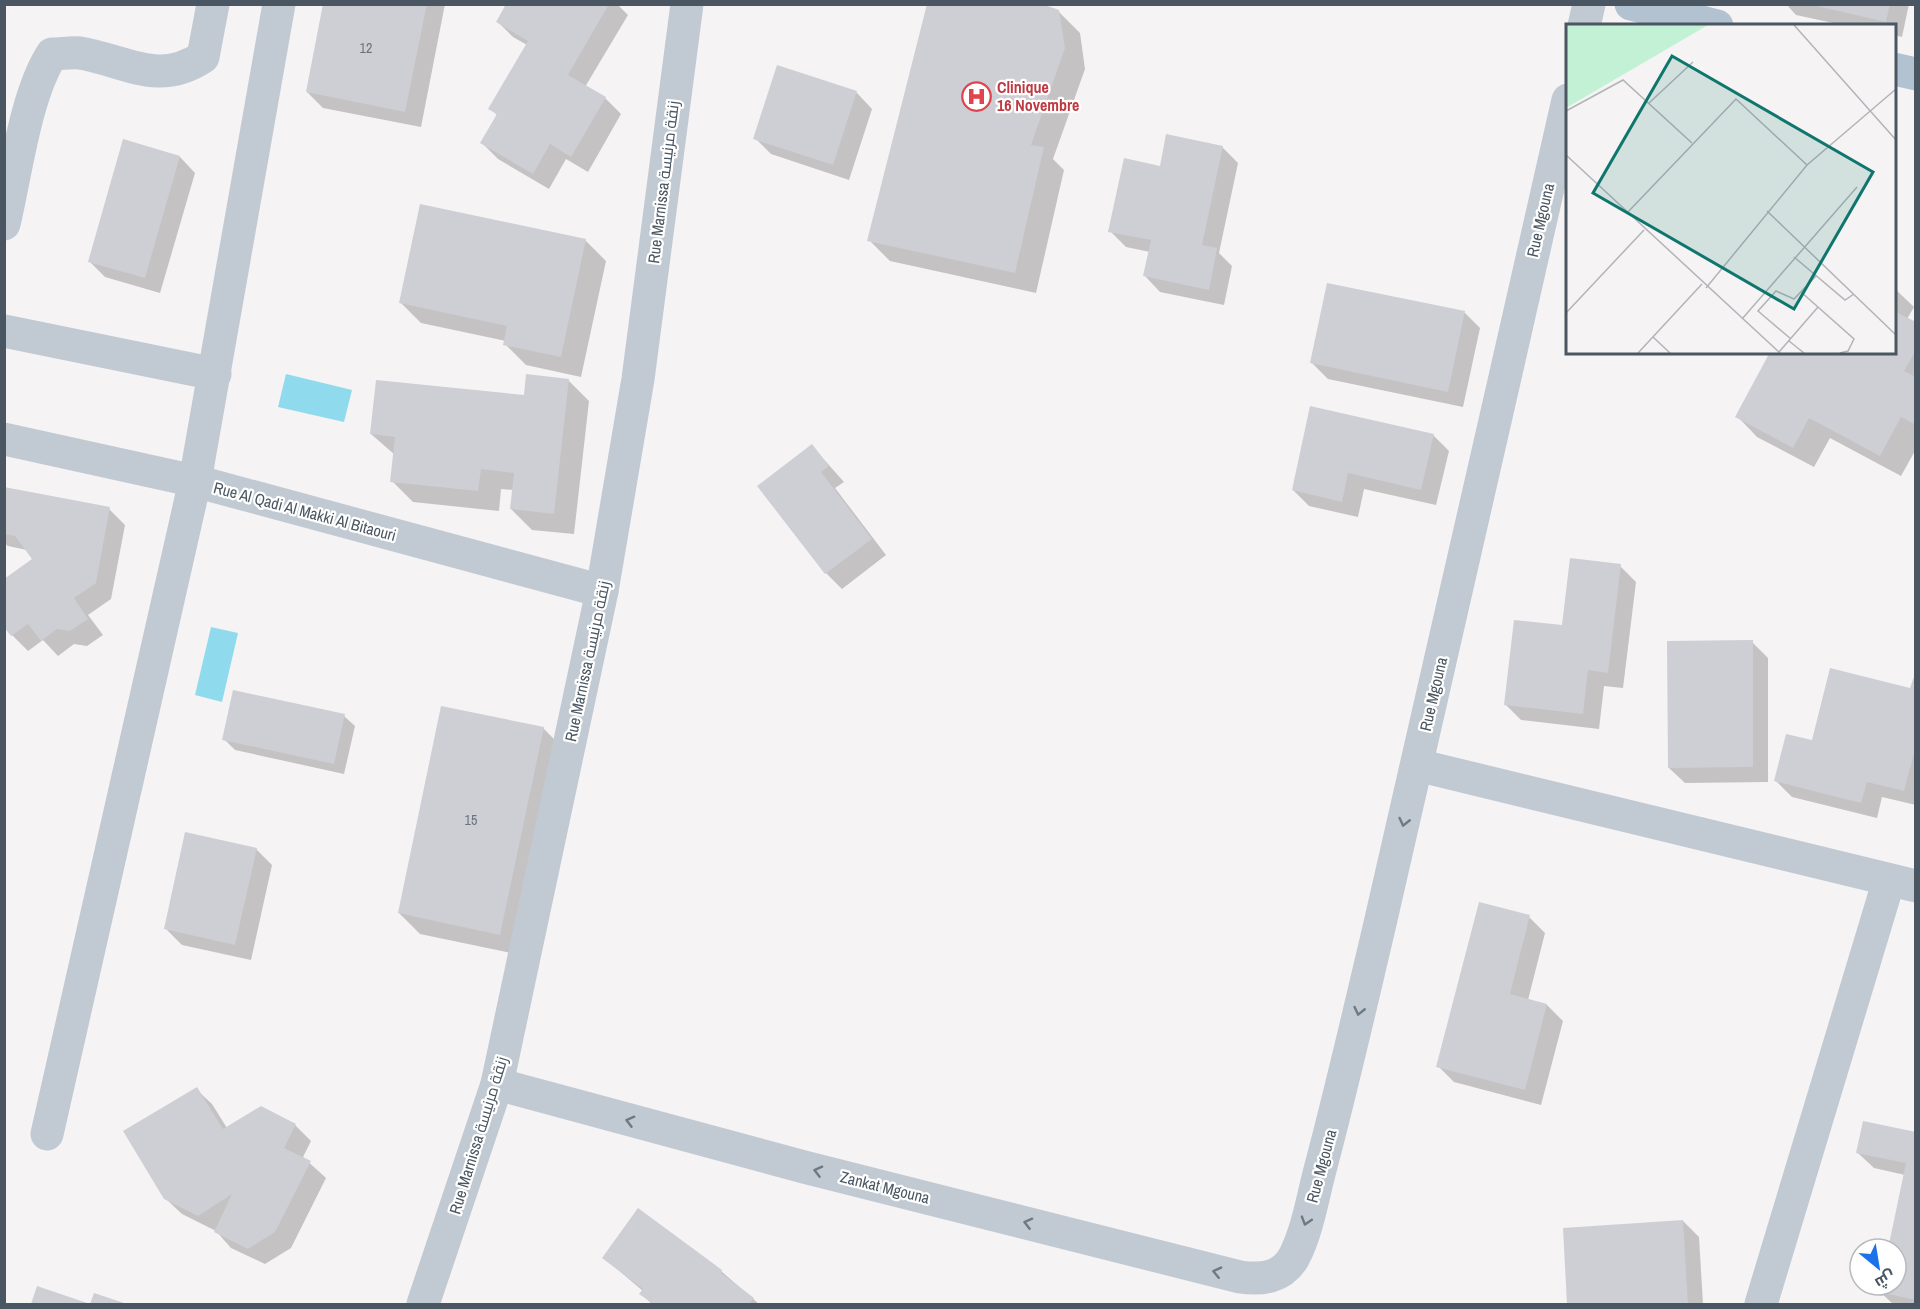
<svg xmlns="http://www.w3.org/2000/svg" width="1920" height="1309" viewBox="0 0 1920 1309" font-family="'Archivo Narrow',Cairo,sans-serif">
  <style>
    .water { fill: #90daee }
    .shadow { fill: #0003 }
    .building { fill: #cdcfd5 }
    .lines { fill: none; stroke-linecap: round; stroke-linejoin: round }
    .minor { stroke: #c1cad2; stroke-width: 33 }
    .major { stroke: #b3c2d1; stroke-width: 33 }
    .oneway { stroke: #6e7983 }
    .labels { text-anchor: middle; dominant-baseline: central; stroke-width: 4.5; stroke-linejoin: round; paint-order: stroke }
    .number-label { font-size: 14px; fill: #6b747e }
    .health-label { font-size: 16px; font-weight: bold; fill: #be3a42; stroke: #fff; text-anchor: start }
    .street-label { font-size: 16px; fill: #4a5661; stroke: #fff }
    .inset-road { fill: none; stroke: #b1b4b9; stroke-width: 1.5 }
    .view { fill: #0f766e; fill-opacity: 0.15; stroke: #0f766e; stroke-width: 3 }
    .inset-edge { fill: none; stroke: #4a5661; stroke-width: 3 }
  </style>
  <rect width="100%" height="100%" fill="#f5f3f3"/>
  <g class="water">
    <path d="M 286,374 L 352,390 L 344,422 L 278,407 Z"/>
    <path d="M 211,627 L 238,633 L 222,702 L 195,695 Z"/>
  </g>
  <g class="shadow">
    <path d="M 325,4 L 445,4 L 421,127 L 323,108 L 307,92 Z"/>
    <path d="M 507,4 L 617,4 L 628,15 L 585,87 L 605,98 L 621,114 L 588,172 L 566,159 L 549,189 L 498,159 L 482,143 L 498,116 L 490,108 L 527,45 L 513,37 L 498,22 Z"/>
    <path d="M 1786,4 L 1909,4 L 1902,37 L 1894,35 L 1894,26 L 1847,26 L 1796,15 Z"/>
    <path d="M 1059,12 L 1080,33 L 1085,69 L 1053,159 L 1064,170 L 1036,293 L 890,261 L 869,240 Z"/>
    <path d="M 778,67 L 857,93 L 872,109 L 849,180 L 771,154 L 755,138 Z"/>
    <path d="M 1222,147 L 1238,163 L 1219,253 L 1232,266 L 1224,305 L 1160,292 L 1145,276 L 1150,252 L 1126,247 L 1110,231 L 1161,167 Z"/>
    <path d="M 180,157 L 195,173 L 160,293 L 105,277 L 89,261 Z"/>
    <path d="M 585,240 L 606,261 L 581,377 L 526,365 L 505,344 L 506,341 L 421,323 L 400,302 Z"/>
    <path d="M 1894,288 L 1914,307 L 1907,319 L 1916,324 L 1916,449 L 1901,476 L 1830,438 L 1814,467 L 1757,437 L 1737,416 L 1894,352 Z"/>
    <path d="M 1464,312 L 1480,328 L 1463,407 L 1328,379 L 1312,363 Z"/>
    <path d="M 568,380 L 589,401 L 574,534 L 532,530 L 511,509 L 513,490 L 501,489 L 499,511 L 413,502 L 392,481 L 395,455 L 371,434 L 525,397 Z"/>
    <path d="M 1433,435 L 1449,451 L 1436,505 L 1364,489 L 1358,517 L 1309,506 L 1293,490 Z"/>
    <path d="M 812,446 L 844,482 L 835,488 L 886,555 L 842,589 L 826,573 L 759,486 Z"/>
    <path d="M 4,488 L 109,509 L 125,525 L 111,599 L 88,615 L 103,635 L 87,646 L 74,644 L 58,656 L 43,640 L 28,651 L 12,635 L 34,560 L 27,550 L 8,546 L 4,543 Z"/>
    <path d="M 1620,566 L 1636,582 L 1623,688 L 1604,686 L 1599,729 L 1521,720 L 1505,704 Z"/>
    <path d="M 1752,642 L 1768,658 L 1768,782 L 1685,783 L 1669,768 Z"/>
    <path d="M 1916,677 L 1916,805 L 1882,797 L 1877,818 L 1792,797 L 1776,781 L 1813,742 L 1911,690 Z"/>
    <path d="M 344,716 L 355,726 L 344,774 L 235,750 L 224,739 Z"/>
    <path d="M 543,728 L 564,749 L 521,955 L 420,934 L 399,913 Z"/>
    <path d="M 256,849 L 272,865 L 251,960 L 182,945 L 166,929 Z"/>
    <path d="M 1529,917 L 1545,933 L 1528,1000 L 1547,1005 L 1563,1021 L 1541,1105 L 1454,1082 L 1438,1066 Z"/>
    <path d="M 196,1089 L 212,1104 L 227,1128 L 295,1125 L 311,1141 L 303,1157 L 326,1178 L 291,1248 L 265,1264 L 231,1248 L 216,1231 L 182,1214 L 165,1198 Z"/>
    <path d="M 1916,1134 L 1916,1304 L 1893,1304 L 1880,1292 L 1882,1285 L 1896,1285 L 1896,1249 L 1889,1249 L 1905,1175 L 1874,1168 L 1858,1153 Z"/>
    <path d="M 1683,1221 L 1699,1237 L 1703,1304 L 1569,1304 L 1564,1229 Z"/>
    <path d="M 604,1258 L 721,1271 L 759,1304 L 652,1304 L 641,1294 L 643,1291 Z"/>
    <path d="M 38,1288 L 88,1304 L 32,1304 Z"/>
  </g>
  <g class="building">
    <path d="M 323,4 L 427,4 L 405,112 L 306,92 Z"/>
    <path d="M 506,4 L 609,4 L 568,75 L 606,97 L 571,157 L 550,144 L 533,174 L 480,143 L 497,114 L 488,109 L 528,41 L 496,22 Z"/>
    <path d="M 927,4 L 1042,4 L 1059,10 L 1065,48 L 1031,145 L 1044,147 L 1015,273 L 867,241 Z"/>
    <path d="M 1808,4 L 1890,4 L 1886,22 Z"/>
    <path d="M 777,65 L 857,91 L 833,165 L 753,139 Z"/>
    <path d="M 1166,134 L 1223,146 L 1202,245 L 1217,248 L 1209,290 L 1143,276 L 1151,240 L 1108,232 L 1124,158 L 1160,166 Z"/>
    <path d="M 123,139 L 180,156 L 145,278 L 88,262 Z"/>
    <path d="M 420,204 L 586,239 L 561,357 L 503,345 L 507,326 L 399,303 Z"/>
    <path d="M 1327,283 L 1465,311 L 1448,392 L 1310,363 Z"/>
    <path d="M 1894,311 L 1916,322 L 1916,350 L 1904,371 L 1916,377 L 1916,425 L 1901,417 L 1880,456 L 1809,418 L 1793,448 L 1735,417 L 1770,352 L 1894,352 Z"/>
    <path d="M 526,374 L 569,379 L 554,514 L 510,509 L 514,473 L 481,469 L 478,491 L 390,482 L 395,437 L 370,434 L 376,380 L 524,395 Z"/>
    <path d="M 1310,406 L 1434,434 L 1421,490 L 1348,473 L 1342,502 L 1292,490 Z"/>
    <path d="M 812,444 L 829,466 L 821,472 L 872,539 L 825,574 L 757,486 Z"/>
    <path d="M 4,487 L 110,507 L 96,583 L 74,598 L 88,619 L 70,631 L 57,629 L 41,641 L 28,624 L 11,636 L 4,627 L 4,579 L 32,559 L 15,536 L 4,534 Z"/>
    <path d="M 1570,558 L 1621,564 L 1608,673 L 1588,670 L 1583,714 L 1504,705 L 1514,620 L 1562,625 Z"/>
    <path d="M 1753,640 L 1753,767 L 1668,768 L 1667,641 Z"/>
    <path d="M 1830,668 L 1910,688 L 1916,671 L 1916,746 L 1904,791 L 1867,782 L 1861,803 L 1774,781 L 1786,734 L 1812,740 Z"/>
    <path d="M 233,690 L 345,714 L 334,764 L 222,740 Z"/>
    <path d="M 441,706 L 544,727 L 500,935 L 398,913 Z"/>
    <path d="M 185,832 L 257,848 L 235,945 L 164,929 Z"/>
    <path d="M 1479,902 L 1530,915 L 1510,994 L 1547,1004 L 1525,1090 L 1436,1067 Z"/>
    <path d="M 197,1087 L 223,1129 L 261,1106 L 296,1124 L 284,1148 L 311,1161 L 275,1232 L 248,1249 L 214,1232 L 232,1194 L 198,1216 L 164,1199 L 123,1131 Z"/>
    <path d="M 1863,1121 L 1916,1132 L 1916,1300 L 1879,1292 L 1880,1285 L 1896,1285 L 1896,1249 L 1888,1249 L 1906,1163 L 1856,1153 Z"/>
    <path d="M 638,1208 L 722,1270 L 721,1273 L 754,1298 L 749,1304 L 654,1304 L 639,1294 L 643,1289 L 602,1258 Z"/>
    <path d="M 1683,1220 L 1688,1304 L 1567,1304 L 1563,1228 Z"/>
    <path d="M 37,1286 L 90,1304 L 94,1293 L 127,1304 L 31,1304 Z"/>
  </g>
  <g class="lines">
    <g class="minor">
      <path d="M 1584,26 L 1589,4"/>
      <path d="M 4,224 C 16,174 25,96 52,54 C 61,54 71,52 80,53 C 127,61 158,87 203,57 L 213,4"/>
      <path d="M 4,331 L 215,374"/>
      <path d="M 4,439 L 195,481 L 602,591"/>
      <path d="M 1417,765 L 1916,886"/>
      <path d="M 497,1084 L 804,1167 L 1240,1277 C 1262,1280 1282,1278 1294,1257 C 1308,1230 1313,1195 1321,1166 C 1342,1087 1360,1008 1379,928 C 1443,653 1505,376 1568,100"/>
      <path d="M 47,1134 L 195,481 L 279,4"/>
      <path d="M 423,1304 L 497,1084 L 602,591 L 638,379 L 687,4"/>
      <path d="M 1761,1304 L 1889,880"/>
    </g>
    <g class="major">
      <path d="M 1631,4 L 1717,26"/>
      <path d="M 1894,69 L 1916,74"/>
    </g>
  </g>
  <defs><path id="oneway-chevron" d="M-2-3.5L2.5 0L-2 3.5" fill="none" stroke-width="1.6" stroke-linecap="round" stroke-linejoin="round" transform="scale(1.5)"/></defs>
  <g class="oneway">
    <use href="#oneway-chevron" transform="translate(1404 822) rotate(103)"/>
    <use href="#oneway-chevron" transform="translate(1359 1011) rotate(103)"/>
    <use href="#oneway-chevron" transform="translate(630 1121) rotate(-165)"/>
    <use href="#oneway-chevron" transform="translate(818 1171) rotate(-166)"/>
    <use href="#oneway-chevron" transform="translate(1306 1221) rotate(107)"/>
    <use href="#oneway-chevron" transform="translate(1028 1223) rotate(-166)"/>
    <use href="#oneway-chevron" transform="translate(1217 1272) rotate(-167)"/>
  </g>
  <defs>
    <symbol id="hospital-ring" viewBox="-11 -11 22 22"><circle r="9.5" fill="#fff" stroke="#e0444e" stroke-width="1.5"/><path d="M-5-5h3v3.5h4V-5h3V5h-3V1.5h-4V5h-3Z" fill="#e0444e"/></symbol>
  </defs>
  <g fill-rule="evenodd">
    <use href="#hospital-ring" x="960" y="80" width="33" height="33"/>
  </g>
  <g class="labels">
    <g class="number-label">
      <text x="366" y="48">12</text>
      <text x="471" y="820">15</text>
    </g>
    <g class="health-label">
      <text x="997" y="87">Clinique<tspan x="997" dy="18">16 Novembre</tspan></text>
    </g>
    <g class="street-label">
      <text transform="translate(663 182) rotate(-83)">Rue Marnissa زنقة مرنيسة</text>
      <text transform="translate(1540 220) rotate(-77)">Rue Mgouna</text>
      <text transform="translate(305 511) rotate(15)">Rue Al Qadi Al Makki Al Bitaouri</text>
      <text transform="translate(587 661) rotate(-78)">Rue Marnissa زنقة مرنيسة</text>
      <text transform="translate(1433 694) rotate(-77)">Rue Mgouna</text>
      <text transform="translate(478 1135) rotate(-73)">Rue Marnissa زنقة مرنيسة</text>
      <text transform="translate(1321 1166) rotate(-75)">Rue Mgouna</text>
      <text transform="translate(885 1187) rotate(14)">Zankat Mgouna</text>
    </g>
  </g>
  <g transform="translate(1566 24)">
    <rect width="330" height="330" fill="#f5f3f3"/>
    <path d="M 0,1 L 142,1 L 0,84 Z" fill="#c3f1d5"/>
    <path class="inset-road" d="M 228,1 L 330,116M 83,79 L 127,38M 0,87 L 57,56 L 126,119M 0,131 L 214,329M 201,187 L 330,311M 61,189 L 170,75 L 241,141M 228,233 L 279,276 L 288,270M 140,264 L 241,141 L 330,65M 235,268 L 288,315 L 282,327 L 274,329M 0,289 L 78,206M 176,295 L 291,163M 87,313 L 104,329M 225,315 L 192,287 L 210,267 L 228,275 L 250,252M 223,317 L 238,329M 213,328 L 252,283M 72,329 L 136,260"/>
    <path class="view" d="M 106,32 L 307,148 L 228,285 L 27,169 Z"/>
    <rect width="330" height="330" class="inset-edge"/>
  </g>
  <rect width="1920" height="1309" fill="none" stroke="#4a5661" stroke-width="12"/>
  <g transform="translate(1878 1267) rotate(150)"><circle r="28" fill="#ffffff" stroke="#b7bbc0" stroke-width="1.5"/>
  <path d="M0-4.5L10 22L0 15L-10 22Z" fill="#1a73e8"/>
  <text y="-9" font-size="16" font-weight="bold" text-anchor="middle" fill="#4a5661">ش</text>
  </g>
</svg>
